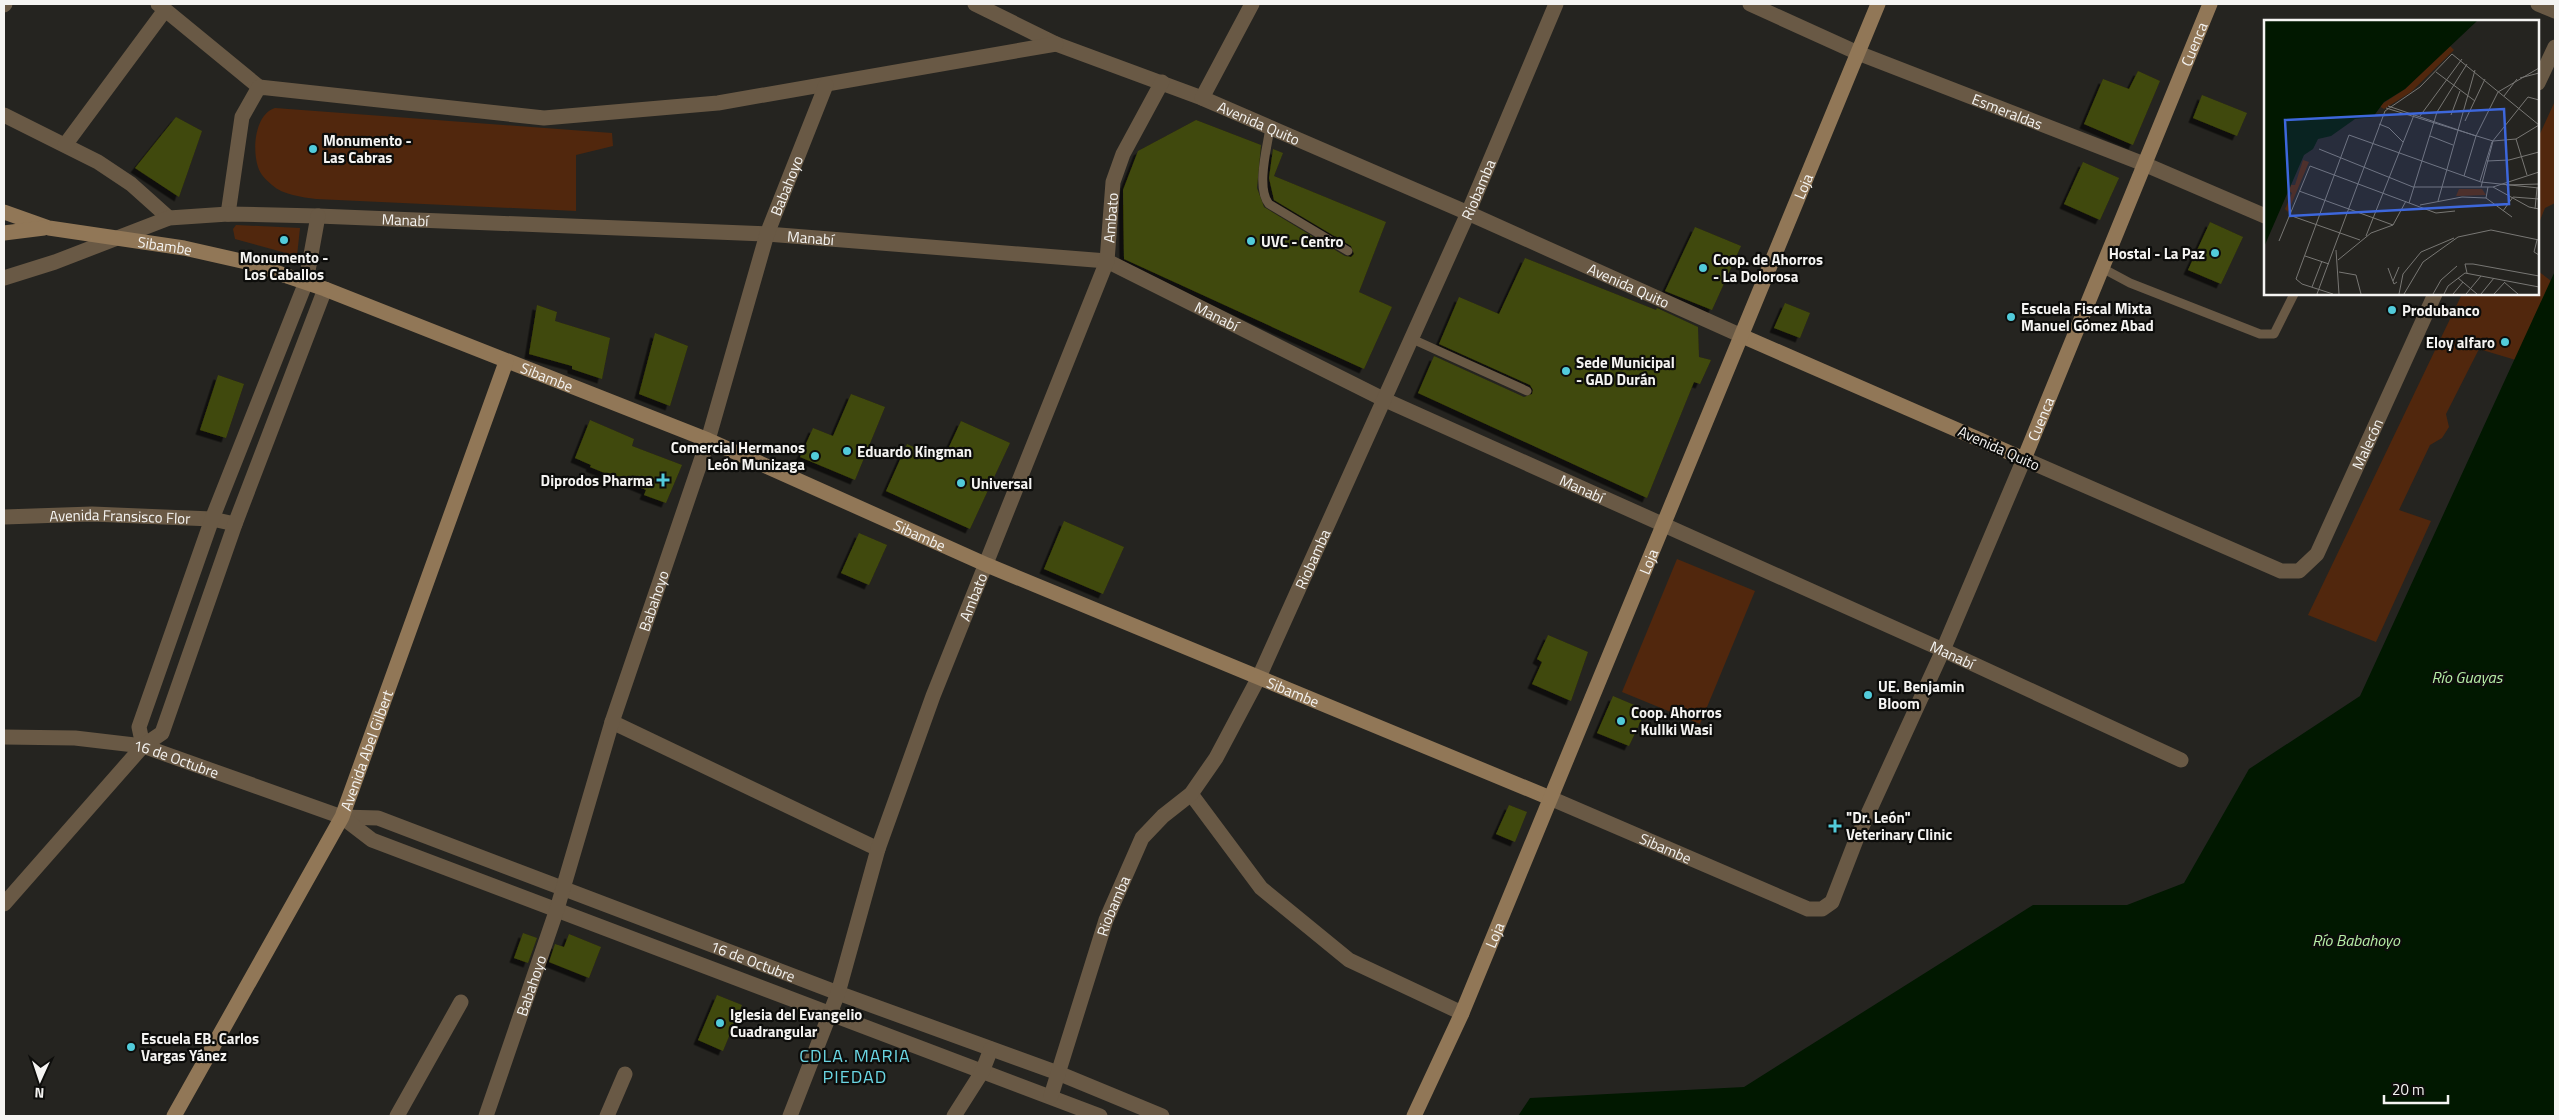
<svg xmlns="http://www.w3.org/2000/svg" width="2559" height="1120" viewBox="0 0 2559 1120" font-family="'Titillium Web',sans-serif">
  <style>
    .green { fill: #51270d }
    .water { fill: #011800 }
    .building { fill: #414809; filter: url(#shadow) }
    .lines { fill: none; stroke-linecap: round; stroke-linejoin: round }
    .lane { stroke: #695945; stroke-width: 9 }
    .street { stroke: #695945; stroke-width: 15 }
    .secondary { stroke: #917757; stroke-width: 15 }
    .poi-dot { fill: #52cbda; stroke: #0d0d0b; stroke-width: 2 }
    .labels { text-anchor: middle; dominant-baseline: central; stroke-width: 4.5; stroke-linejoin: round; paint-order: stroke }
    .street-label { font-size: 15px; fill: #f5f4f2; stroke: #0d0d0b }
    .poi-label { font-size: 15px; font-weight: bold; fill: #f5f4f2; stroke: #0d0d0b; text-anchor: start }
    .water-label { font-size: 16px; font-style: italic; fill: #b7efa8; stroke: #0d0d0b }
    .quarter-label { font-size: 18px; letter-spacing: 1px; fill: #6ad5e2; stroke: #0d0d0b }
    .inset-road { fill: none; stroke: #787774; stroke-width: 1 }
    .view { fill: #3d67dc; fill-opacity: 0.15; stroke: #3d67dc; stroke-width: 2.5 }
    .inset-edge { fill: none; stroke: #f5f4f2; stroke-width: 2.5 }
  </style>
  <defs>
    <filter id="shadow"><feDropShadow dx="-4.5" dy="4.5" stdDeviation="0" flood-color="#0009"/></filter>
  </defs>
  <rect width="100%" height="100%" fill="#252420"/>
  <g class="green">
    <path d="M 2555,101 L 2555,203 L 2545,208 L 2538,225 L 2538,138 Z"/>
    <path d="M 275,108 L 612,133 L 613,146 L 576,155 L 576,211 L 316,199 C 302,197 283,195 272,185 C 266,180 260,174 258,167 C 252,149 255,114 275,108 Z"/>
    <path d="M 236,225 L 300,228 L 297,256 L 235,239 L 233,229 Z"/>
    <path d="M 2538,271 L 2555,284 L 2519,361 L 2479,349 L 2446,414 L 2449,427 L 2442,438 L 2430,445 L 2399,510 L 2431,521 L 2376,642 L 2308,615 L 2462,294 L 2538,294 Z"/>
    <path d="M 1677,559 L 1755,591 L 1700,724 L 1622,692 Z"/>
  </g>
  <path class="water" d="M 2555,271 L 2555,1116 L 1518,1116 L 1530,1098 L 1744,1087 L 2033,905 L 2127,905 L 2184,883 L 2249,769 L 2360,696 Z"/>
  <g class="building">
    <path d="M 2138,71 L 2160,81 L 2133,145 L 2084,124 L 2103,79 L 2129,89 Z"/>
    <path d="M 2202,95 L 2247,113 L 2237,136 L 2193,118 Z"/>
    <path d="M 176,117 L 202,131 L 179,197 L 135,168 Z"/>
    <path d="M 1196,120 L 1261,145 L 1257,188 L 1264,207 L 1345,256 L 1351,257 L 1354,254 L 1351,246 L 1274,200 L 1269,178 L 1273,149 L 1283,153 L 1274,176 L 1386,222 L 1359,292 L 1392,307 L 1364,369 L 1124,259 L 1123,190 L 1138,151 Z"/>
    <path d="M 2083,162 L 2119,178 L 2100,220 L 2064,204 Z"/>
    <path d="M 2210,222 L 2243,237 L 2221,284 L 2188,270 Z"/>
    <path d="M 1695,227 L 1741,246 L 1712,310 L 1665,291 Z"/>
    <path d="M 1525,258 L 1656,310 L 1657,308 L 1698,327 L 1699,357 L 1711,360 L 1700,384 L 1694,382 L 1647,498 L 1418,393 L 1434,356 L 1524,397 L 1532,394 L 1533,390 L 1530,385 L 1439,344 L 1459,297 L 1499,314 Z"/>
    <path d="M 1785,303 L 1810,313 L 1800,338 L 1774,328 Z"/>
    <path d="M 537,305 L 557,312 L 555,321 L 610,338 L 602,379 L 572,369 L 572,366 L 529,354 Z"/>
    <path d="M 655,333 L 688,346 L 670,406 L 639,394 Z"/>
    <path d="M 218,375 L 244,384 L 226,438 L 200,430 Z"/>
    <path d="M 851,394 L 885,407 L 855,480 L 800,457 L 813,428 L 833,436 Z"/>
    <path d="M 590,420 L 634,439 L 632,446 L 682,465 L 666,503 L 644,495 L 646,490 L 590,467 L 591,465 L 575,458 Z"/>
    <path d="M 961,421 L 1010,443 L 970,529 L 886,491 L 907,444 L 943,460 Z"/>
    <path d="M 1064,521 L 1124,547 L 1103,594 L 1044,569 Z"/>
    <path d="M 859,533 L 887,545 L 869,585 L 841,573 Z"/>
    <path d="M 1548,635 L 1588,652 L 1571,701 L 1532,684 L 1542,662 L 1537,659 Z"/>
    <path d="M 1613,696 L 1646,710 L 1629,746 L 1597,733 Z"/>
    <path d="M 1509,805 L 1527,812 L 1515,842 L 1496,834 Z"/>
    <path d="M 523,933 L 537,938 L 528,963 L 514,958 Z"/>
    <path d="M 569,934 L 601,947 L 589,978 L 549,962 L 555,944 L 564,947 Z"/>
    <path d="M 717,995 L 742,1005 L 723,1051 L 698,1040 Z"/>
  </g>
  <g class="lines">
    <g class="lane">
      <path d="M 1270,128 C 1267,148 1256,188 1269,204 L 1348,251"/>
      <path d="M 2102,268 L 2130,283 L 2260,334 L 2274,334 L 2294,294"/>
      <path d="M 1410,338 L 1527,391"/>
    </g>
    <g class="street">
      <path d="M 158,4 L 259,87"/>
      <path id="s1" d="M 975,4 L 1056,44 L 1202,98 L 1468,213 L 1742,336"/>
      <path id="s2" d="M 1750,4 L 1858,53 L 2144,164 L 2265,216"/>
      <path d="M 2538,4 L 2555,11"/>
      <path d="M 4,5 L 5,4"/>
      <path d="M 2538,83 L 2555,47"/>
      <path d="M 1202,98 L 1252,4"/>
      <path d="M 4,115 L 98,162 L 131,184 L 169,218"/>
      <path d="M 65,145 L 165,10"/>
      <path d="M 228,214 L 242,117 L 259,87 L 544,118 L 718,103 L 1056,44"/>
      <path id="s3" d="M 4,278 L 55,262 L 169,218 L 228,214 L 318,216 L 767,234 L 1107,261 L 1383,399 L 1943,650 L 2181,760"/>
      <path id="s4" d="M 4,517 L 92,514 L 212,519 L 235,524"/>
      <path d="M 612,722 L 878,849"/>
      <path id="s5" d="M 4,737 L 75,738 L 143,746 L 342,817 L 378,818 L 838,993 L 1058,1073 L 1162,1116"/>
      <path d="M 143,746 L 139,727 L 212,519 L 306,282 L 318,216"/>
      <path d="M 1191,794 L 1261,888 L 1349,960 L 1462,1013"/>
      <path id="s6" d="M 1550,798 L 1808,909 L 1822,909 L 1832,902 L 1856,840 L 1943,650 L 2024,459 L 2281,571 L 2299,571 L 2317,554 L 2435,294"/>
      <path d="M 342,817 L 372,840 L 1100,1116"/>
      <path d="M 4,904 L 143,746 L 162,733 L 235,524 L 325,289"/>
      <path id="s7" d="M 1051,1096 L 1106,920 L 1142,838 L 1163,816 L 1191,794 L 1216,758 L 1259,677 L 1468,213 L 1556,4"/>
      <path d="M 397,1116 L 461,1002"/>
      <path id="s8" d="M 486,1116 L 557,909 L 612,722 L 708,440 L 767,234 L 826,85"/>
      <path d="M 607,1116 L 625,1074"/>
      <path id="s9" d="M 790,1116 L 838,993 L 878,849 L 933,696 L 1107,261 L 1113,182 L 1123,154 L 1162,82"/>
      <path d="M 954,1116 L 982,1072 L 991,1049"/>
    </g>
    <g class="secondary">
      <path id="s10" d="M 4,212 L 49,228 L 184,248 L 246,262 L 325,289 L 708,440 L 987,565 L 1550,798"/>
      <path d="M 4,233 L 44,228"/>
      <path id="s11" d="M 1742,336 L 2024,459 L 2210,4"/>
      <path id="s12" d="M 174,1116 L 342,817 L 506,362"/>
      <path id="s13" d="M 1414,1116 L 1462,1013 L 1878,4"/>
    </g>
  </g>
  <g class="poi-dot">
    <circle cx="313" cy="149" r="5"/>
    <circle cx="284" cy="240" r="5"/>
    <circle cx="1251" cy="241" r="5"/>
    <circle cx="2215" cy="253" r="5"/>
    <circle cx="1703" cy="268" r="5"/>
    <circle cx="2392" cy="310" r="5"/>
    <circle cx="2011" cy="317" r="5"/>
    <circle cx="2505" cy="342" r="5"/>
    <circle cx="1566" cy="371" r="5"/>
    <circle cx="847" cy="451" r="5"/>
    <circle cx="815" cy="456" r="5"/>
    <path d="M660.5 472.5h5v5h5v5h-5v5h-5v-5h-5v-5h5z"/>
    <circle cx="961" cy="483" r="5"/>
    <circle cx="1868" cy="695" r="5"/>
    <circle cx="1621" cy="721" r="5"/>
    <path d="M1832.5 818.5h5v5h5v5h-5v5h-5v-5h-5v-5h5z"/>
    <circle cx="720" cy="1023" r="5"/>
    <circle cx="131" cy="1047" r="5"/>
  </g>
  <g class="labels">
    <g class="street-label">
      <text stroke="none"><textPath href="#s11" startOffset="756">Cuenca</textPath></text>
      <text stroke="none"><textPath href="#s2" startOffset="279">Esmeraldas</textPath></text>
      <text stroke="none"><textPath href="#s1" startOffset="308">Avenida Quito</textPath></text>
      <text stroke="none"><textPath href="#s8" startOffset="978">Babahoyo</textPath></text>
      <text stroke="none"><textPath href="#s13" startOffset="1008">Loja</textPath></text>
      <text stroke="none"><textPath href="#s7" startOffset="1010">Riobamba</textPath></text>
      <text stroke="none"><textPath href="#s9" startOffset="956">Ambato</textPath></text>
      <text stroke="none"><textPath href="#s3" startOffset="412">Manabí</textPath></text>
      <text stroke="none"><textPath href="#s3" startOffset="818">Manabí</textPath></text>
      <text stroke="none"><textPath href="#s10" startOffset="165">Sibambe</textPath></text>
      <text stroke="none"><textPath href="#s1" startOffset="712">Avenida Quito</textPath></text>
      <text stroke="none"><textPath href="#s3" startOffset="1238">Manabí</textPath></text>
      <text stroke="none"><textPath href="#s10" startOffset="570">Sibambe</textPath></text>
      <text stroke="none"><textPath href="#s11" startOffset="351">Cuenca</textPath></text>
      <text stroke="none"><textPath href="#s6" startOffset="1234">Malecón</textPath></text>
      <text transform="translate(1999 448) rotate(24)">Avenida Quito</text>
      <text stroke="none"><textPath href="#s3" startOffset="1642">Manabí</textPath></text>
      <text stroke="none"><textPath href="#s4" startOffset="116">Avenida Fransisco Flor</textPath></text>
      <text stroke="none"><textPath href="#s10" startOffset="975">Sibambe</textPath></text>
      <text stroke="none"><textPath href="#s7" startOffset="605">Riobamba</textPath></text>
      <text stroke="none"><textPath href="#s13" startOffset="602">Loja</textPath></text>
      <text stroke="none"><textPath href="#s9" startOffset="551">Ambato</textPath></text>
      <text stroke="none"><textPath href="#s8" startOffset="542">Babahoyo</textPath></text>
      <text stroke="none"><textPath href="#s3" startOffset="2048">Manabí</textPath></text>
      <text stroke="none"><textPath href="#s10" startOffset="1380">Sibambe</textPath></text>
      <text stroke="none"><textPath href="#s12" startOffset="414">Avenida Abel Gilbert</textPath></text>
      <text stroke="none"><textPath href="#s5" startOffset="175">16 de Octubre</textPath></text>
      <text stroke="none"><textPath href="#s6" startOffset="126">Sibambe</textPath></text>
      <text stroke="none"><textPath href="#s7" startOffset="200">Riobamba</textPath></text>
      <text stroke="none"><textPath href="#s13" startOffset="198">Loja</textPath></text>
      <text stroke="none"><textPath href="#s5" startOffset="788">16 de Octubre</textPath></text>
      <text stroke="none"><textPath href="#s8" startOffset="138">Babahoyo</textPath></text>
    </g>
    <g class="poi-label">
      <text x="323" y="140">Monumento -<tspan x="323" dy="17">Las Cabras</tspan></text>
      <text x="1261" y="241">UVC - Centro</text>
      <text x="2205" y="253" text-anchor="end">Hostal - La Paz</text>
      <text x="284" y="257" text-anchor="middle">Monumento -<tspan x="284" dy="17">Los Caballos</tspan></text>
      <text x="1713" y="259">Coop. de Ahorros<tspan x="1713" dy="17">- La Dolorosa</tspan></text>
      <text x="2021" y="308">Escuela Fiscal Mixta<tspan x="2021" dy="17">Manuel Gómez Abad</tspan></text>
      <text x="2402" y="310">Produbanco</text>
      <text x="2495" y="342" text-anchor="end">Eloy alfaro</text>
      <text x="1576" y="362">Sede Municipal<tspan x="1576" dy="17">- GAD Durán</tspan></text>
      <text x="805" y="447" text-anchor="end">Comercial Hermanos<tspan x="805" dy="17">León Munizaga</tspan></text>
      <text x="857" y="451">Eduardo Kingman</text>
      <text x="653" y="480" text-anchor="end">Diprodos Pharma</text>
      <text x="971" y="483">Universal</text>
      <text x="1878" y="686">UE. Benjamin<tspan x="1878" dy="17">Bloom</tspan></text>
      <text x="1631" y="712">Coop. Ahorros<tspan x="1631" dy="17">- Kullki Wasi</tspan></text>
      <text x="1846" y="817">"Dr. León"<tspan x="1846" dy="17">Veterinary Clinic</tspan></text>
      <text x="730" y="1014">Iglesia del Evangelio<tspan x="730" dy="17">Cuadrangular</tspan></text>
      <text x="141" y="1038">Escuela EB. Carlos<tspan x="141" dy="17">Vargas Yánez</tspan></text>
    </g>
    <g class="water-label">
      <text x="2467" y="677">Río Guayas</text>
      <text x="2356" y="940">Río Babahoyo</text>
    </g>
    <g class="quarter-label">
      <text x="855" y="1055">CDLA. MARIA<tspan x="855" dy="21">PIEDAD</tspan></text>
    </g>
  </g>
  <g transform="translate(2264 20)">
    <rect width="275" height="275" fill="#252420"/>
    <path d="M 186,26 L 190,30 L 147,72 L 120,89 L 115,86 L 141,69 ZM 39,140 L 45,142 L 24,192 L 21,189 L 28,173 L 25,171 L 27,165 L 31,165 ZM 195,169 L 218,169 L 222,175 L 192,176 Z" fill="#51270d"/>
    <path d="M 0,1 L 213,1 L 141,69 L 120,82 L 109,97 L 91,99 L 67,116 L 54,119 L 49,129 L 40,135 L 0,227 Z" fill="#011800"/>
    <path class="inset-road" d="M 172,52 L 211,81M 256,58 L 275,53M 240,76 L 253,59M 124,86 L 212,116M 122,88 L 229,121 L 252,119 L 275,105M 187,95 L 196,71M 156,96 L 198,39M 201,101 L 221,59M 115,104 L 125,108 L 139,122M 166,116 L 189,125M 252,119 L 263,155M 55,129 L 149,167 L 229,167 L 275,152M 223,141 L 245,140 L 275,132M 200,156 L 212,116 L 234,72 L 275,48M 216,161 L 228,122 L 264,77 L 275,80M 242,165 L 275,164M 217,167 L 229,121M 229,167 L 265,187 L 275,189M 35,171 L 129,205M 222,178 L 248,197M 174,181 L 211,50M 145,183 L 173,92 L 203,44M 156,185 L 198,177 L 222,178 L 224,167M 271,189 L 273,168M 239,191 L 249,177 L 275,179M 25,195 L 96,220M 102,216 L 150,95M 273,220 L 270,232 L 275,235M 15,221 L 46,146 L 172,193 L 191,191M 72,230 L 75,274M 41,236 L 65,244M 74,240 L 107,213 L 129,205 L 142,181M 124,248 L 130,264 L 133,262M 75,252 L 92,255 L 97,274M 203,253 L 201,244 L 209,244 L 275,256M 194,258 L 213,274M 129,261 L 135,247M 240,262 L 254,274M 48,267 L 58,241M 53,274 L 121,91 L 156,67 L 188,34 L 275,105M 69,274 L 38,264 L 32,259 L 85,115 L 217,162 L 275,168M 135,274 L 139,254 L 157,232 L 190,218M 140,274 L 159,242 L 194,217 L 227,210 L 275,220M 169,274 L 177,260 L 193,246M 180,274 L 184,266 L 201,253 L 275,267M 189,274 L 199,262M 202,274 L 217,256M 217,274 L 230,258M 230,274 L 241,262"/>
    <path class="view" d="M 240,89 L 245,184 L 26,196 L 21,100 Z"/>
    <rect width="275" height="275" class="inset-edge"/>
  </g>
  <rect width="2559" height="1120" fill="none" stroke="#f5f4f2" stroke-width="10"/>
  <g transform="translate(40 1080) rotate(183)" stroke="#0d0d0b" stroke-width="4" paint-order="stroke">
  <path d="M0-4L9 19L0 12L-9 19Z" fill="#f5f4f2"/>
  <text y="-8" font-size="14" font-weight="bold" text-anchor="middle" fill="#f5f4f2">N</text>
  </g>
  <path d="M2384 1095v8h64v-8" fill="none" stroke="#f5f4f2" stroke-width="2.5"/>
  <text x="2392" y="1095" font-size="15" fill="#f5f4f2" stroke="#0d0d0b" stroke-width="4" paint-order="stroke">20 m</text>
</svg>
